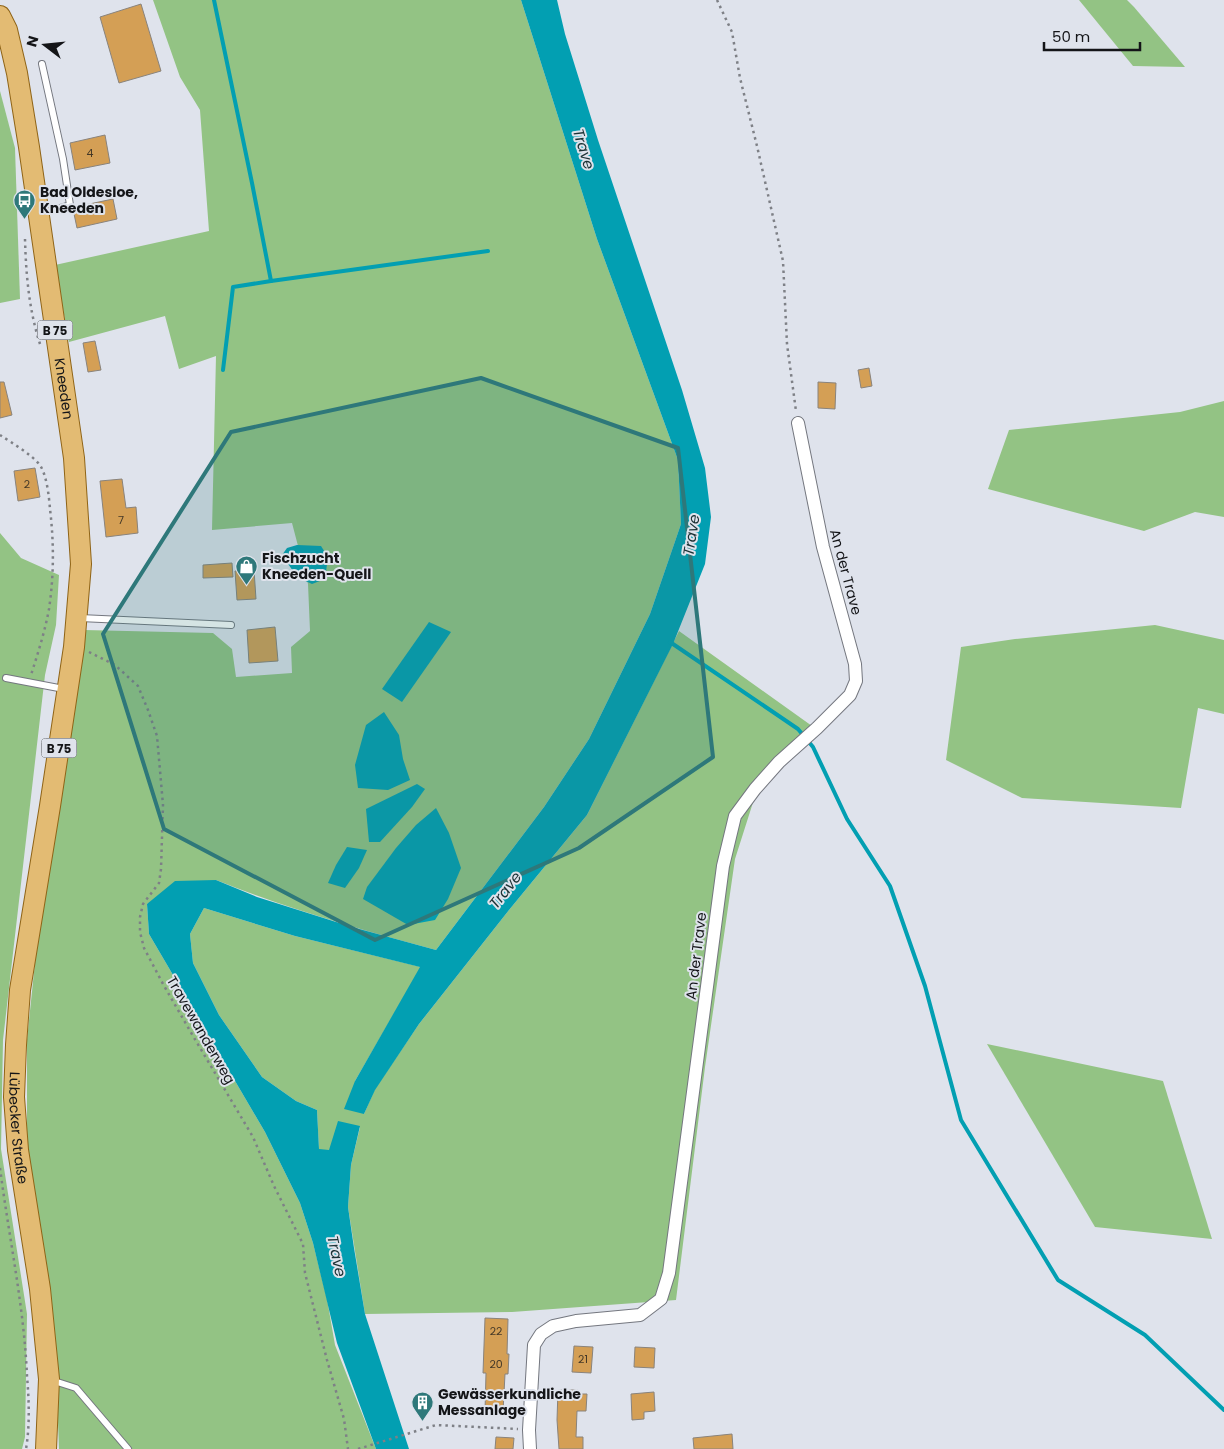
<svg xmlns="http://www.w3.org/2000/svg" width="1224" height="1449" viewBox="0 0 1224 1449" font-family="Poppins,sans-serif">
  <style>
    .green { fill: #93c384 }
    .water { fill: #029fb2 }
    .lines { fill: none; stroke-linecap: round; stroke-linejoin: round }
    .stream { stroke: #029fb2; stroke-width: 4 }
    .building { fill: #d49f55; stroke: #89837c }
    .service-casing { stroke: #74777f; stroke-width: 8 }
    .minor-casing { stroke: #74777f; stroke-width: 14 }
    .primary-casing { stroke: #8f6417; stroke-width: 22 }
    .path { stroke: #7e8086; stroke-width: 2.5; stroke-dasharray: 2.5 4; stroke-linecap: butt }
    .service { stroke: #fff; stroke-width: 6 }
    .minor { stroke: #fff; stroke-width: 12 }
    .primary { stroke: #e3bb73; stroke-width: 20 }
    .marked { fill: #2e787a; fill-opacity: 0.2; stroke: #2e787a; stroke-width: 4; stroke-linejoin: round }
    .labels { text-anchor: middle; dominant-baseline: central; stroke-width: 4; stroke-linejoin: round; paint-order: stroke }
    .number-label { font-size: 11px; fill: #443827 }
    .shield { fill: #dfe3ec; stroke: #515358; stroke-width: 1 }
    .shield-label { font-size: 12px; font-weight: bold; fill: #141518 }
    .poi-label { font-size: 14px; font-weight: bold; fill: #141518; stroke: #dfe3ec; text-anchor: start }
    .street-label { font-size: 14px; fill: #141518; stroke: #dfe3ec }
    .water-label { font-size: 15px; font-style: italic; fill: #1b3134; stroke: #dfe3ec }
  </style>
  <rect width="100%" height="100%" fill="#dfe3ec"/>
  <g class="green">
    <path d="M 153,0 L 521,0 L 597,239 L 678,460 L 681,524 L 650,614 L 589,739 L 544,807 L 436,950 C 362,930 288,909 216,880 L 147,904 L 149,934 L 265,1132 L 300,1203 L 313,1243 L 327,1299 L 335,1345 L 376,1449 L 59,1449 L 55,1342 L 27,1146 L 27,1040 L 37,943 L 84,630 L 213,633 L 232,649 L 236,677 L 292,673 L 291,647 L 310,631 L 308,584 L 292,523 L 212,530 L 216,356 L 179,369 L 165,316 L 69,342 L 55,265 L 209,231 L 200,110 L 180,77 Z"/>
    <path d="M 1079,0 L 1127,0 L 1134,7 L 1185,67 L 1133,66 Z"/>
    <path d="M 0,91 L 15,148 L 20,299 L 0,303 Z"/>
    <path d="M 1224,401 L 1224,517 L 1195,512 L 1144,531 L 988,489 L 1009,430 L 1180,412 Z"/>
    <path d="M 0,533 L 21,558 L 59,575 L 56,625 L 45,675 L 3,1040 L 1,1149 L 27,1314 L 25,1437 L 22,1449 L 0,1449 Z"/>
    <path d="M 1155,625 L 1224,640 L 1224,714 L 1198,708 L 1181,808 L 1022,798 L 946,760 L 961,647 L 1015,639 Z"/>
    <path d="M 679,631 L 812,726 L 756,793 L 735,859 L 705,1067 L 676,1300 L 512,1312 L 365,1314 L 348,1207 L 351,1165 L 360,1127 L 329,1151 L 319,1150 L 317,1110 L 296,1101 L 262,1077 L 219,1015 L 193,963 L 190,934 L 204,908 L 295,936 L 421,967 L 355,1081 L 364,1114 L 375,1089 L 419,1024 L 509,910 L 587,815 Z"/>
    <path d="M 987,1044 L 1163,1081 L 1212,1239 L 1095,1227 Z"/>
  </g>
  <g class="water">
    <path d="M 521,0 L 557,0 L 565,34 L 598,140 L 682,390 L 705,468 L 711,517 L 705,564 L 673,644 L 587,815 L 509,910 L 419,1024 L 375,1090 L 364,1114 L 344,1109 L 355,1081 L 420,967 L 295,936 L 204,908 L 190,934 L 193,963 L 219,1015 L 262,1077 L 296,1101 L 317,1110 L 319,1149 L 329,1150 L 338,1121 L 360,1126 L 351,1165 L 348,1207 L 354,1248 L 365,1314 L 409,1449 L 376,1449 L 337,1343 L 313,1243 L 300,1203 L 265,1132 L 149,934 L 147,904 L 175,881 L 216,880 L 257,897 L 352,927 L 436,950 L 544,807 L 589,739 L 650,614 L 681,524 L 678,460 L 597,239 Z"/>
    <path d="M 297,545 L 321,546 L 328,557 L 325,579 L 312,584 L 297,577 L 282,555 L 287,548 Z"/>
    <path d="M 429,622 L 451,632 L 402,702 L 382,689 Z"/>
    <path d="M 384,712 L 399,735 L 403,759 L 410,780 L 388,790 L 358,788 L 355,765 L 366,725 Z"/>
    <path d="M 417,784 L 425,789 L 412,807 L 380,842 L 369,842 L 366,809 Z"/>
    <path d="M 436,808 L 449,833 L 461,868 L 448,899 L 435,920 L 408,925 L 363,899 L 367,887 L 396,848 L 416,825 Z"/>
    <path d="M 347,847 L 367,850 L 359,868 L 345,888 L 328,883 L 336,865 Z"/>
  </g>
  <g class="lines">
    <g class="stream">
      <path d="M 214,0 L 252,183 L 271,281"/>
      <path d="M 223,370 L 233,287 L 271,281 L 488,251"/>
      <path d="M 670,642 L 798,729 L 813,747 L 847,819 L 890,886 L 925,986 L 961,1120 L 1058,1280 L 1145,1335 L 1224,1410"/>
    </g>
  </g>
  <g class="building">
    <path d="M 141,4 L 161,71 L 119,83 L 100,17 Z"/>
    <path d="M 105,135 L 110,163 L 75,170 L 70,143 Z"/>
    <path d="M 113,199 L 117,219 L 77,228 L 73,209 L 75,207 Z"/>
    <path d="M 95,341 L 101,370 L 88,372 L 83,343 Z"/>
    <path d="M 869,368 L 872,386 L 861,388 L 858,370 Z"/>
    <path d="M 0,382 L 4,382 L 12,415 L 0,418 Z"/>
    <path d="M 818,382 L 836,383 L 835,409 L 818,408 Z"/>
    <path d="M 35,468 L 40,497 L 18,501 L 14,471 Z"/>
    <path d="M 122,479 L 126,508 L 136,507 L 138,533 L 106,537 L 100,481 Z"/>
    <path d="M 232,563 L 233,577 L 203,578 L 203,565 Z"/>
    <path d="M 254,570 L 256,599 L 237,600 L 235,571 Z"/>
    <path d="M 275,627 L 278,661 L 249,663 L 247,630 Z"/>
    <path d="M 485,1318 L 508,1319 L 507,1354 L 509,1354 L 508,1374 L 505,1374 L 503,1412 L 485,1412 L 486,1373 L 483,1373 Z"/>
    <path d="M 574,1346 L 593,1347 L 591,1373 L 572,1372 Z"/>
    <path d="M 635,1347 L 655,1348 L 654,1368 L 634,1367 Z"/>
    <path d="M 558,1390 L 578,1390 L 578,1394 L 587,1394 L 586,1411 L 577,1411 L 576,1437 L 583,1437 L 583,1449 L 559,1449 L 557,1420 Z"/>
    <path d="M 654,1392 L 655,1411 L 644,1412 L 644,1419 L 632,1420 L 631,1394 Z"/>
    <path d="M 732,1434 L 733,1449 L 694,1449 L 693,1438 Z"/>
    <path d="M 496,1437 L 514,1438 L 513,1449 L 495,1449 Z"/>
  </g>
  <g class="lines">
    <defs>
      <g id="service">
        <path d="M 40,214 L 70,205 L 63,159 L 42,64"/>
        <path d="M 80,618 L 231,625"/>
        <path d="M 6,678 L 64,689"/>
        <path d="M 51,1380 L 76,1388 L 128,1449"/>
      </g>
      <path id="minor" d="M 530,1449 L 529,1430 L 534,1345 L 541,1334 L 553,1326 L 576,1321 L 640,1315 L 661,1299 L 669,1273 L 723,866 L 735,816 L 755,789 L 779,762 L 817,728 L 850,695 L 856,681 L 855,664 L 823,547 L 798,423"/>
      <g id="primary">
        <path id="s1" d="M 0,16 L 7,30 L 17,73 L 29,147 L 74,458 L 81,564 L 74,647 L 50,806 L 20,990 L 16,1045 L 14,1097 L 18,1150 L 40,1289 L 49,1379 L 46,1449"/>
      </g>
    </defs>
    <use href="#service" class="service-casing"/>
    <use href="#minor" class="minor-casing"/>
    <use href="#primary" class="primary-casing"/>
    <g class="path">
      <path d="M 717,0 L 732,32 L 740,78 L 757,146 L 783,261 L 787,344 L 796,411"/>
      <path d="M 25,239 C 26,275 29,310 40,344"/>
      <path d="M 0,435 C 12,443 31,454 40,465 C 47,476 49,497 50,509 C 54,543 54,575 49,609 C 45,631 38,653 31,675"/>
      <path d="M 89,652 L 115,665 L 138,686 L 148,710 L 157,736 L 163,805 L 161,869 L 159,883 L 143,904 L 140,917 L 140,932 L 144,948 L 163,984 L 193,1036 L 253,1137 L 274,1186 L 303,1244 L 305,1273 L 327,1360 L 344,1419 L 348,1449"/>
      <path d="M 0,1168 C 9,1238 24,1306 27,1376 C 29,1400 30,1425 26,1449"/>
      <path d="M 358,1449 L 436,1425 L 518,1429"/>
    </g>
    <use href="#service" class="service"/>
    <use href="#minor" class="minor"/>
    <use href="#primary" class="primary"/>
  </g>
  <path class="marked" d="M 481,378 L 678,448 L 713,757 L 579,848 L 375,940 L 164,829 L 103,634 L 231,432 Z"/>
  <defs>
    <symbol id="bus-pin" viewBox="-11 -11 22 30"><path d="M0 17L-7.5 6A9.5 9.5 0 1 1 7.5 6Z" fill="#2e787a" stroke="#dfe3ec"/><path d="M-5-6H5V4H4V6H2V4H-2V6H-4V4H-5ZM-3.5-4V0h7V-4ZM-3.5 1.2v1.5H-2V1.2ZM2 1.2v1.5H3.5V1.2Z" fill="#fff"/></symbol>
    <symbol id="shop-pin" viewBox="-11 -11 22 30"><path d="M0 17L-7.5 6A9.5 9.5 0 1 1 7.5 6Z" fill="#2e787a" stroke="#dfe3ec"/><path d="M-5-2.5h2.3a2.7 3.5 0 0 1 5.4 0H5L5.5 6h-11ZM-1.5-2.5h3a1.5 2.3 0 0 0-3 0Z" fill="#fff"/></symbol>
    <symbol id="building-pin" viewBox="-11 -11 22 30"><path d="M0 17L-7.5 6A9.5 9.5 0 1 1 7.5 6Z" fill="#2e787a" stroke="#dfe3ec"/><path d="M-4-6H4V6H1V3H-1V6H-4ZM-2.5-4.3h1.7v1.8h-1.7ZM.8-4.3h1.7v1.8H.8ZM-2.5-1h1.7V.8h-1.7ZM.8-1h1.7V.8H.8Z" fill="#fff"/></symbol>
  </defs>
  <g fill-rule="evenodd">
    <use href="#bus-pin" x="12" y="188" width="25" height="34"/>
    <use href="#shop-pin" x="234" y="554" width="25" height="34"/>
    <use href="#building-pin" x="410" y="1390" width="25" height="34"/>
  </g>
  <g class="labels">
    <g class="number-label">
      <text x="90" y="153">4</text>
      <text x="27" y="484">2</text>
      <text x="121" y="520">7</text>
      <text x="496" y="1331">22</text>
      <text x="583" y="1359">21</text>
      <text x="496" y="1364">20</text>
    </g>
    <g class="shield">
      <rect x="37.5" y="320.5" width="35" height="19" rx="4"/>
      <rect x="41.5" y="738.5" width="35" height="19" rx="4"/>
    </g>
    <g class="shield-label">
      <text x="55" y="330">B 75</text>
      <text x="59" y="748">B 75</text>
    </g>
    <g class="poi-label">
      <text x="40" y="192">Bad Oldesloe,<tspan x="40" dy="16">Kneeden</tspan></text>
      <text x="262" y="558">Fischzucht<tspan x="262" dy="16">Kneeden-Quell</tspan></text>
      <text x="438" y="1394">Gewässerkundliche<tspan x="438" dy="16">Messanlage</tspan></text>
    </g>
    <g class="street-label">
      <text stroke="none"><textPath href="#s1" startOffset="379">Kneeden</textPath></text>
      <text transform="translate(846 572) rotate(75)">An der Trave</text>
      <text transform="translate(696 956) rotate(-83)">An der Trave</text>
      <text transform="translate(201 1030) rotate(60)">Travewanderweg</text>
      <text stroke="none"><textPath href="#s1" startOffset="1124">Lübecker Straße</textPath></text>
    </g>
    <g class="water-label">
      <text transform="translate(584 149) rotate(73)">Trave</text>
      <text transform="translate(691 535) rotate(-81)">Trave</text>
      <text transform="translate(505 890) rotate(-52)">Trave</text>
      <text transform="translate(337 1256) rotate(78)">Trave</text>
    </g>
  </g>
  <g transform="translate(45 45) rotate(286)" stroke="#dfe3ec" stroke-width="4" paint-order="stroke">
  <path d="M0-4L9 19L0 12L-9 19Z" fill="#141518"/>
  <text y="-8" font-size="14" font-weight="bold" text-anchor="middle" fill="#141518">N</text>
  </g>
  <path d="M1044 42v8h96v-8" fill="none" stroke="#141518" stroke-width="2.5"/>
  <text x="1052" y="42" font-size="15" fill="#141518" stroke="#dfe3ec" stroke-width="4" paint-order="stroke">50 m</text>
</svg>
